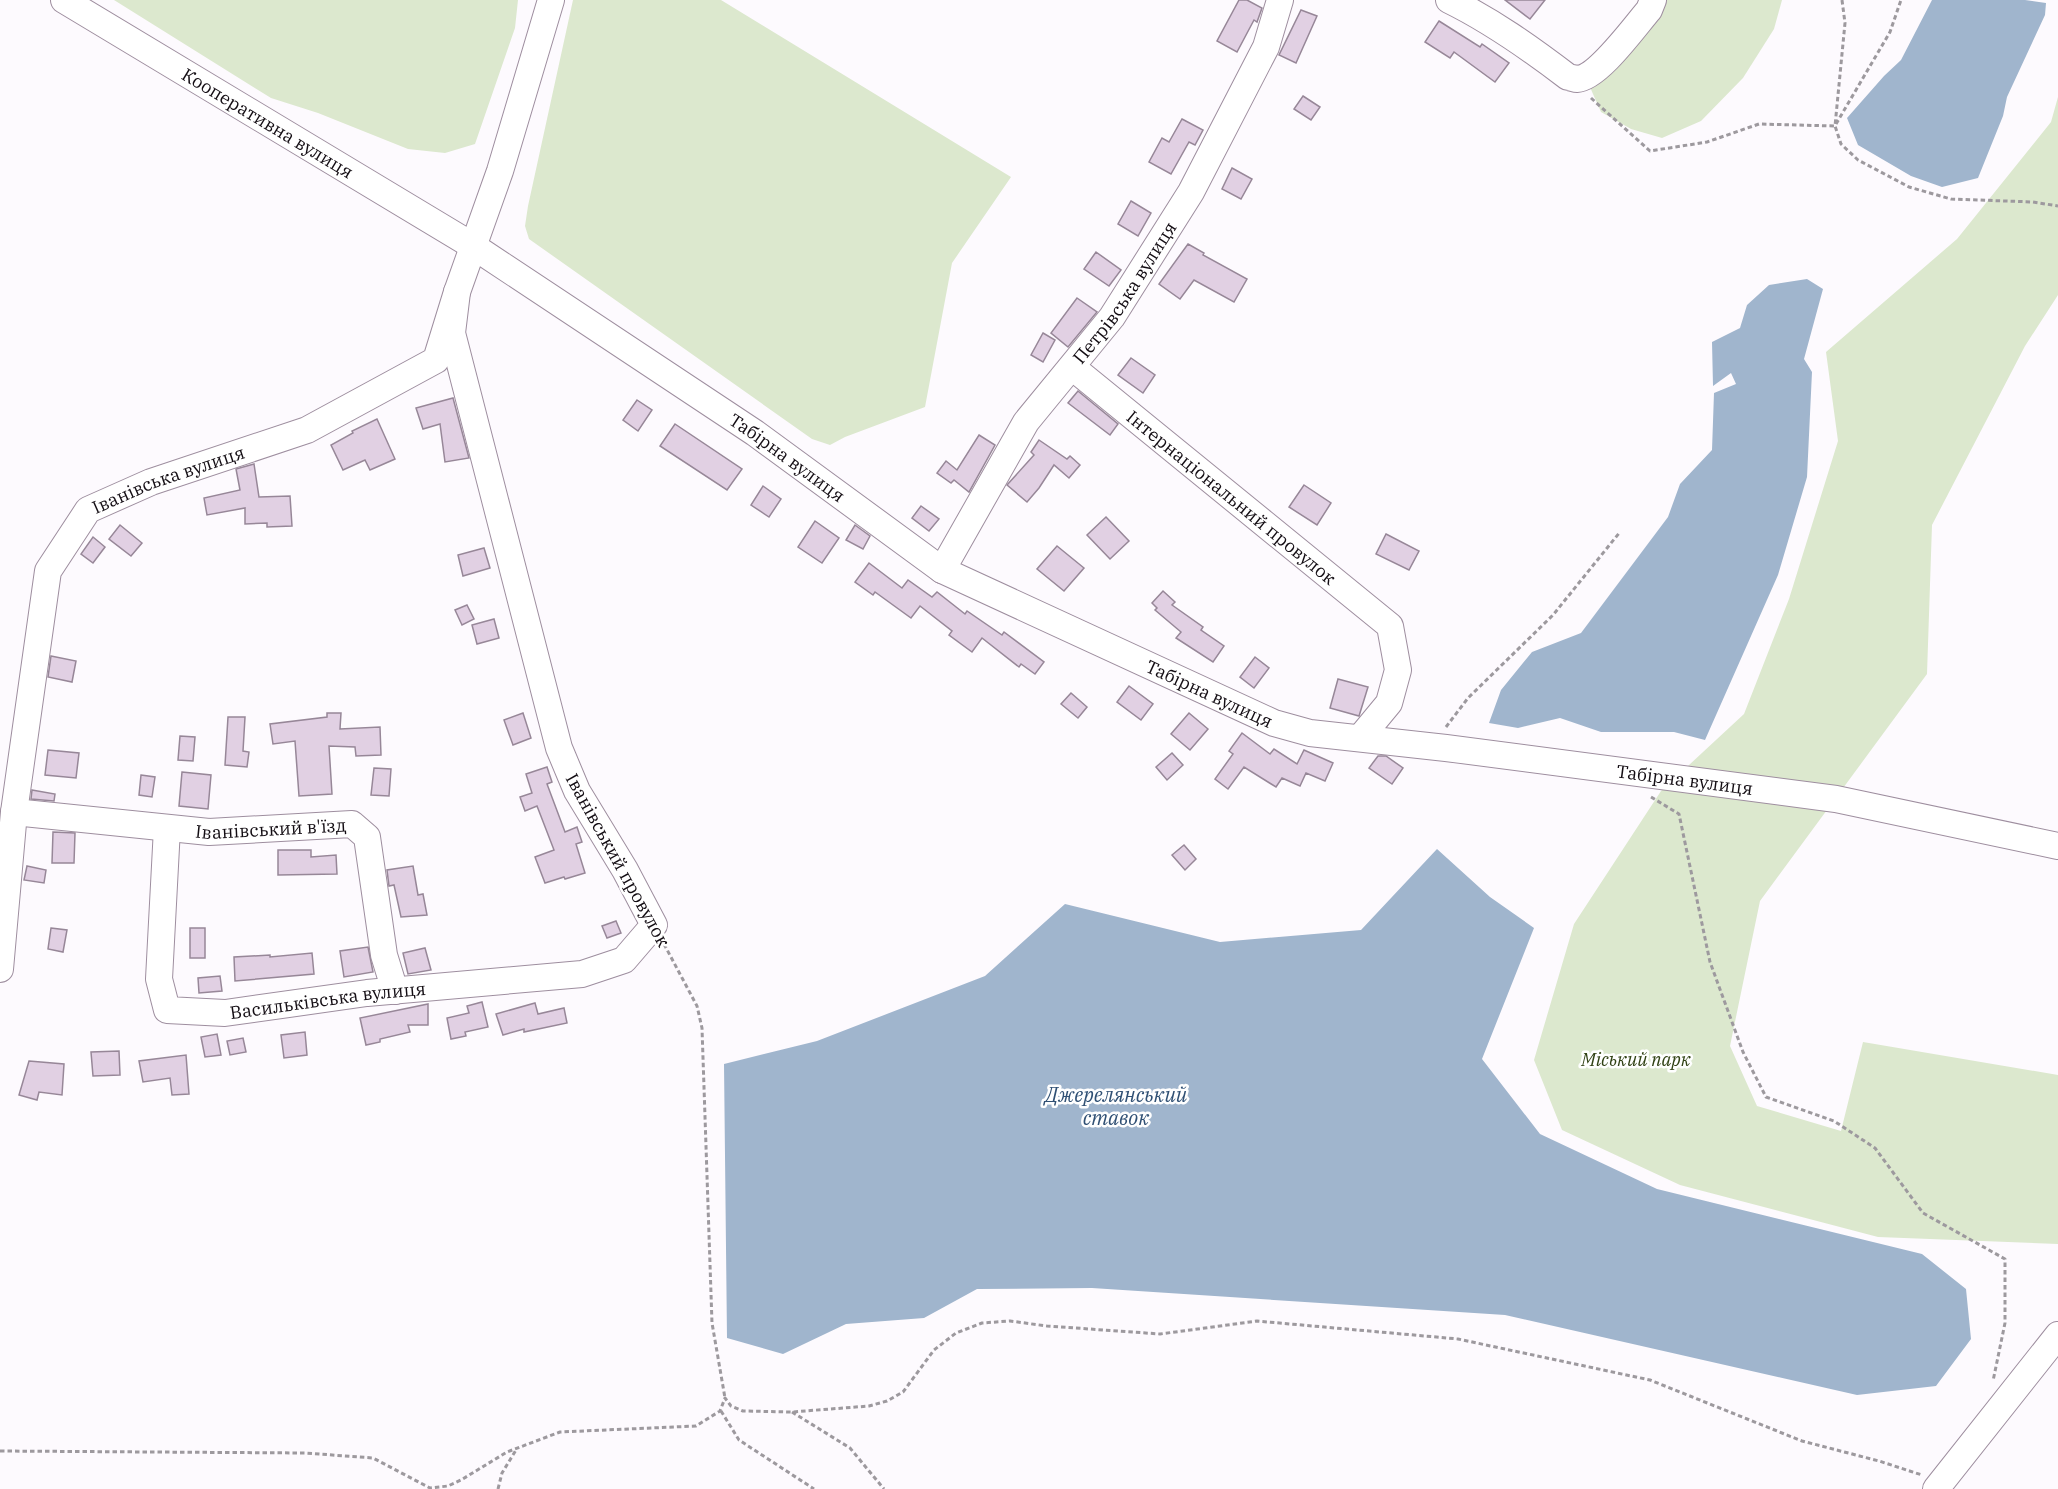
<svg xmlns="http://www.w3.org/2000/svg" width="2058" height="1489" viewBox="0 0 2058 1489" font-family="'IBM Plex Serif',serif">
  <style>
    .green { fill: #dce8ce }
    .water { fill: #a0b5cd }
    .building { fill: #e1d0e3; stroke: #978798; stroke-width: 1.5 }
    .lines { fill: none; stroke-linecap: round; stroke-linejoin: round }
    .minor-casing { stroke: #9e8e9f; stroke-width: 28 }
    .path { stroke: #9d999e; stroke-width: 3; stroke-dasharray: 4.5 3; stroke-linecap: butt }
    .minor { stroke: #fff; stroke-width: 26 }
    .labels { text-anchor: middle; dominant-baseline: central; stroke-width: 5; stroke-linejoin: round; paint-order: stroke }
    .street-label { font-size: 18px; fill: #130d13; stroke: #fff }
    .park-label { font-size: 18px; font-style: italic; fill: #314215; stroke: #fff }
    .water-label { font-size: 20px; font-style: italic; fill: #305074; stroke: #fff }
  </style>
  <rect width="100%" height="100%" fill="#fdfafe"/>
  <g class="green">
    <path d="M 114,0 L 518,0 L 515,28 L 475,144 L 445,153 L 408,149 L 318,113 L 271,98 Z"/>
    <path d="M 573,0 L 721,0 L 1011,177 L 952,263 L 925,407 L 845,437 L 830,445 L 812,439 L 529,239 L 525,226 L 528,206 Z"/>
    <path d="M 1662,0 L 1782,0 L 1774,29 L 1743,78 L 1701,121 L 1662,138 L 1631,129 L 1601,112 L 1589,85 Z"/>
    <path d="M 2058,97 L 2058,295 L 2025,346 L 1932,525 L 1927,674 L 1760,901 L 1730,1046 L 1757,1106 L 1841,1131 L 1863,1042 L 2058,1075 L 2058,1244 L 1878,1237 L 1680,1185 L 1562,1130 L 1534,1060 L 1574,924 L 1661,791 L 1744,714 L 1789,599 L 1838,441 L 1826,352 L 1957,239 L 2051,122 Z"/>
  </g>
  <g class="water">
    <path d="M 1932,0 L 2025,0 L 2046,3 L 2045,15 L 2007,97 L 2003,116 L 1978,178 L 1942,187 L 1911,176 L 1858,145 L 1847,118 L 1884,76 L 1901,60 Z"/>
    <path d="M 1807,279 L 1823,289 L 1804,359 L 1812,372 L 1807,477 L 1778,575 L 1705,740 L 1674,732 L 1601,732 L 1560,718 L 1518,728 L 1489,723 L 1501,690 L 1532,652 L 1581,633 L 1668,517 L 1680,484 L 1712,450 L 1714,393 L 1736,384 L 1731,373 L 1713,386 L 1712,342 L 1740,328 L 1747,305 L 1769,285 Z"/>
    <path d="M 1437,849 L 1490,897 L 1534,928 L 1482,1059 L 1540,1134 L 1657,1189 L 1922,1254 L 1966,1289 L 1971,1339 L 1936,1386 L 1857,1395 L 1505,1315 L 1092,1288 L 977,1289 L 924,1318 L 846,1324 L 783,1354 L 727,1338 L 724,1064 L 817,1041 L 985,976 L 1065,904 L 1220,942 L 1361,930 Z"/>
  </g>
  <g class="building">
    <path d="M 1239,0 L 1247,0 L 1262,8 L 1257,22 L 1254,20 L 1237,52 L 1217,41 Z"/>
    <path d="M 1505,0 L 1545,0 L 1530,19 Z"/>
    <path d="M 1301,10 L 1317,16 L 1296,63 L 1279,55 Z"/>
    <path d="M 1439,21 L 1480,47 L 1482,44 L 1509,63 L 1495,82 L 1454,52 L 1450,58 L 1425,42 Z"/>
    <path d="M 1303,96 L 1320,107 L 1311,120 L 1294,109 Z"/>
    <path d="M 1182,119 L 1203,130 L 1195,145 L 1189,142 L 1171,174 L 1149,162 L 1162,138 L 1169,142 Z"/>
    <path d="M 1232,168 L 1252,179 L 1241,199 L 1222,189 Z"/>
    <path d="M 1131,201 L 1151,213 L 1138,236 L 1118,224 Z"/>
    <path d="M 1188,244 L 1204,253 L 1203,255 L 1247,279 L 1234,302 L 1194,280 L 1180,299 L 1159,284 Z"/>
    <path d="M 1096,252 L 1121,270 L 1109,286 L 1084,269 Z"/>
    <path d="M 1077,298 L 1097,312 L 1068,347 L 1051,333 Z"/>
    <path d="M 1043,333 L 1055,340 L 1043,362 L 1031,355 Z"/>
    <path d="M 1131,358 L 1155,375 L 1143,393 L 1118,375 Z"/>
    <path d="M 1078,391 L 1118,424 L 1110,435 L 1068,403 Z"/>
    <path d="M 453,398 L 469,458 L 445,462 L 440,424 L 423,429 L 416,408 Z"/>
    <path d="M 637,400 L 652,410 L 638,431 L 623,420 Z"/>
    <path d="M 377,419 L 395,459 L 370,470 L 365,460 L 343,470 L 331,445 L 353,433 L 352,431 Z"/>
    <path d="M 675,424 L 742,469 L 727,490 L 660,446 Z"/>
    <path d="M 979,435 L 995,445 L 969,492 L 954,480 L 951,483 L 937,473 L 946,461 L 957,470 Z"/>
    <path d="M 1039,440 L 1067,459 L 1070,456 L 1080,465 L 1069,478 L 1054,465 L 1039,488 L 1027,502 L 1007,485 L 1034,455 L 1031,452 Z"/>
    <path d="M 254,464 L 259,497 L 290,496 L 292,526 L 267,527 L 267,523 L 245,524 L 245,508 L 207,515 L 204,498 L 240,490 L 236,469 Z"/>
    <path d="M 1304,485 L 1331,503 L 1317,525 L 1289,507 Z"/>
    <path d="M 763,486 L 781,499 L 769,517 L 751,505 Z"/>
    <path d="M 921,506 L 939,519 L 929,531 L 912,518 Z"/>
    <path d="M 1106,517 L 1129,541 L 1110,559 L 1087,535 Z"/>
    <path d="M 815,521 L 839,538 L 822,563 L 798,547 Z"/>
    <path d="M 120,525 L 142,543 L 131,556 L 109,539 Z"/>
    <path d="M 855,525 L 870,536 L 863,549 L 846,540 Z"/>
    <path d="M 1386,534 L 1419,551 L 1409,570 L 1376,554 Z"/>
    <path d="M 93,537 L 105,547 L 93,563 L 81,554 Z"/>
    <path d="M 1057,546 L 1084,568 L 1064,591 L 1037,569 Z"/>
    <path d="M 484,548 L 490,568 L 463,576 L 458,555 Z"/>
    <path d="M 869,563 L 902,588 L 908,580 L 932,597 L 937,592 L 965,614 L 967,611 L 1002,635 L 1004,632 L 1044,662 L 1035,674 L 1021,664 L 1019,667 L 982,638 L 972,652 L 949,635 L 952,631 L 920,606 L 911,618 L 875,592 L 873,595 L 855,582 Z"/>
    <path d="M 1163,591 L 1175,602 L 1172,605 L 1203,627 L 1201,630 L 1224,646 L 1213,662 L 1176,638 L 1181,632 L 1155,610 L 1157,608 L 1152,603 Z"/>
    <path d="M 467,605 L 474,619 L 462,625 L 455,610 Z"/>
    <path d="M 494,619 L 499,638 L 477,644 L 472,625 Z"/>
    <path d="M 51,656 L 76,661 L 72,682 L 48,677 Z"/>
    <path d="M 1255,657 L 1269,668 L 1254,688 L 1240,677 Z"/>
    <path d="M 1338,679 L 1368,687 L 1359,716 L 1330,708 Z"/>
    <path d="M 1129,686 L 1153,704 L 1141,720 L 1117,702 Z"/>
    <path d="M 1071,693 L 1087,707 L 1078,718 L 1061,704 Z"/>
    <path d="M 327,713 L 341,713 L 340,729 L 380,727 L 381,755 L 356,756 L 355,747 L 329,746 L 332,794 L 299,796 L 295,741 L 273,744 L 270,724 L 327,717 Z"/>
    <path d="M 523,713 L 531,738 L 513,745 L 504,720 Z"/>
    <path d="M 1189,713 L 1208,729 L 1190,750 L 1171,734 Z"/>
    <path d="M 228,717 L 245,717 L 243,751 L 249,752 L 247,767 L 225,765 Z"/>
    <path d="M 1242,733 L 1270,754 L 1274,749 L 1297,764 L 1304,750 L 1333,763 L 1325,781 L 1306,773 L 1300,786 L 1282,778 L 1276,787 L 1244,767 L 1228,789 L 1215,779 L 1233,754 L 1229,751 Z"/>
    <path d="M 180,736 L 195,737 L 193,761 L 178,760 Z"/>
    <path d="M 48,750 L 79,753 L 76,778 L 45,775 Z"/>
    <path d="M 1172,753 L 1183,765 L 1167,780 L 1156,767 Z"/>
    <path d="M 1378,756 L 1386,756 L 1403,768 L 1392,784 L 1369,768 Z"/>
    <path d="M 547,767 L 552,782 L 547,784 L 565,832 L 577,827 L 582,842 L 576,844 L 585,873 L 565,879 L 564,877 L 545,883 L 535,857 L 554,850 L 537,806 L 525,811 L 520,797 L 532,793 L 526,774 Z"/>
    <path d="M 374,768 L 391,769 L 389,796 L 371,795 Z"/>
    <path d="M 182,772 L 211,775 L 208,809 L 179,806 Z"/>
    <path d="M 141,775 L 155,777 L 152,797 L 139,795 Z"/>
    <path d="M 32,790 L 55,794 L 54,801 L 31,799 Z"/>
    <path d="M 53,832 L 75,833 L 74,863 L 52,863 Z"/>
    <path d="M 1184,845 L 1196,859 L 1185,870 L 1172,855 Z"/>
    <path d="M 278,850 L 311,850 L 311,857 L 336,855 L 337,874 L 278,875 Z"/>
    <path d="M 27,866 L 46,870 L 44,883 L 24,880 Z"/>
    <path d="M 413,866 L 418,895 L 423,894 L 427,915 L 401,917 L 394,885 L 389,886 L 387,870 Z"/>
    <path d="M 616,921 L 621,933 L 607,938 L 602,926 Z"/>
    <path d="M 51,928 L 67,930 L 63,952 L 48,949 Z"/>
    <rect x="190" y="928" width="15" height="30"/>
    <path d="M 368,947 L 373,972 L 344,977 L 340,951 Z"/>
    <path d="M 425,948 L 431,970 L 408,974 L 403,953 Z"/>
    <path d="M 312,953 L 314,974 L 235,981 L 234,957 L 270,955 L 270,957 Z"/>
    <path d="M 220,976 L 222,991 L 199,993 L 198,978 Z"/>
    <path d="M 482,1002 L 488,1027 L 465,1032 L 466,1036 L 451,1039 L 447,1018 L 469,1013 L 467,1006 Z"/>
    <path d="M 535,1003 L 538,1014 L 564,1008 L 567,1023 L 524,1032 L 524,1029 L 503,1035 L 496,1014 Z"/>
    <path d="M 428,1004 L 428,1025 L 408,1025 L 410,1032 L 380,1039 L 380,1042 L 366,1045 L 360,1018 Z"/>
    <path d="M 305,1032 L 307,1055 L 284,1058 L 281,1035 Z"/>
    <path d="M 217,1034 L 221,1055 L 205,1057 L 201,1037 Z"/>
    <path d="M 243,1038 L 246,1052 L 230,1055 L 227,1041 Z"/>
    <path d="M 119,1051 L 120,1075 L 93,1076 L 91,1052 Z"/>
    <path d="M 186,1055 L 189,1094 L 172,1095 L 170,1078 L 143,1082 L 139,1061 Z"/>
    <path d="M 29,1061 L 64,1064 L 62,1095 L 39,1092 L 37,1100 L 19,1095 Z"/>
  </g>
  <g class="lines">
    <defs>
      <g id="minor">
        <path id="s1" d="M 64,0 L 473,246 L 755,433 L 942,570 L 1274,723 L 1310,733 L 1446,748 L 1836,799 L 2058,846"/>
        <path d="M 1449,0 C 1492,21 1530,48 1568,77 C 1570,77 1575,79 1577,79 C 1598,78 1635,26 1649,10 L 1653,0"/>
        <path id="s2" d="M 1072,367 L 1390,626 L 1398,670 L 1389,703 L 1360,738"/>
        <path id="s3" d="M 942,570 L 1026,422 L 1112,317 L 1191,192 L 1266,47 L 1280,0"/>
        <path id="s4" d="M 14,812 L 209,832 L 352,824 L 367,837 L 384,955 L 395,991"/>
        <path id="s5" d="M 167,828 L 159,979 L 167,1010 L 225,1013 L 367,993 L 582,974 L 624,960 L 654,925 L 625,870 L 577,791 L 559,748 L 452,333 L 457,292"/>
        <path id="s6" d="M 0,969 L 14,812 L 48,571 L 88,510 L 151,482 L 307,430 L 436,360 L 457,292 L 500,171 L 551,0"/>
        <path d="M 1936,1489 L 2058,1335"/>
      </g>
    </defs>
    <use href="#minor" class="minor-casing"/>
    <g class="path">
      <path d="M 1842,0 L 1845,23 L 1835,126 L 1841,144 L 1858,160 L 1909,187 L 1951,199 L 2033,202 L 2058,206"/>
      <path d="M 1591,98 L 1650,151 L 1707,142 L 1759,124 L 1835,126"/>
      <path d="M 1836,124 L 1890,32 L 1901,0"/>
      <path d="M 1446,727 L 1468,698 L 1553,615 L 1620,532"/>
      <path d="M 1651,797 L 1679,814 L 1710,962 L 1743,1052 L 1766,1097 L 1834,1121 L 1875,1148 L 1923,1213 L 2005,1259 L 2005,1323 L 1993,1381"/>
      <path d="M 664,944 L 697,1006 L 702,1028 L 712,1323 L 725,1398"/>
      <path d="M 721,1411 L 739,1440 L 814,1489"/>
      <path d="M 792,1412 L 850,1448 L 884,1489"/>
      <path d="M 0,1451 L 305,1453 L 373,1458 L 430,1488 L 448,1486 L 461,1480 L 507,1452 L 560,1432 L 696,1426 L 720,1411 L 725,1398 L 731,1406 L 743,1411 L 792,1412 L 869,1406 L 887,1401 L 903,1392 L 934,1350 L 956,1333 L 982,1323 L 1010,1321 L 1047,1326 L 1160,1334 L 1257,1321 L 1458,1339 L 1650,1380 L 1802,1441 L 1879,1461 L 1922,1475"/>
      <path d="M 498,1489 L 502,1473 L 516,1450"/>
    </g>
    <use href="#minor" class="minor"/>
  </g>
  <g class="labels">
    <g class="street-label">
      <text stroke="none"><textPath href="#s1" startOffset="238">Кооперативна вулиця</textPath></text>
      <text stroke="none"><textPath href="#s3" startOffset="333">Петрівська вулиця</textPath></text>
      <text stroke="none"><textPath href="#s1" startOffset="856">Табірна вулиця</textPath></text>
      <text stroke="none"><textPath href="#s6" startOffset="560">Іванівська вулиця</textPath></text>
      <text stroke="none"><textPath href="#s2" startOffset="206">Інтернаціональний провулок</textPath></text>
      <text stroke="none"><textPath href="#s1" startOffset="1342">Табірна вулиця</textPath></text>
      <text stroke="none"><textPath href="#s1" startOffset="1828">Табірна вулиця</textPath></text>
      <text stroke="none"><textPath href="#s4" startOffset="258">Іванівський в'їзд</textPath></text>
      <text transform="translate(618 860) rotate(61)">Іванівський провулок</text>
      <text stroke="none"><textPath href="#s5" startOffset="345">Васильківська вулиця</textPath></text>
    </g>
    <g class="park-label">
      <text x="1636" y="1059">Міський парк</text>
    </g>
    <g class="water-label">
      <text x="1116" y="1094">Джерелянський<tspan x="1116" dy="23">ставок</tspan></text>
    </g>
  </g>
</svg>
